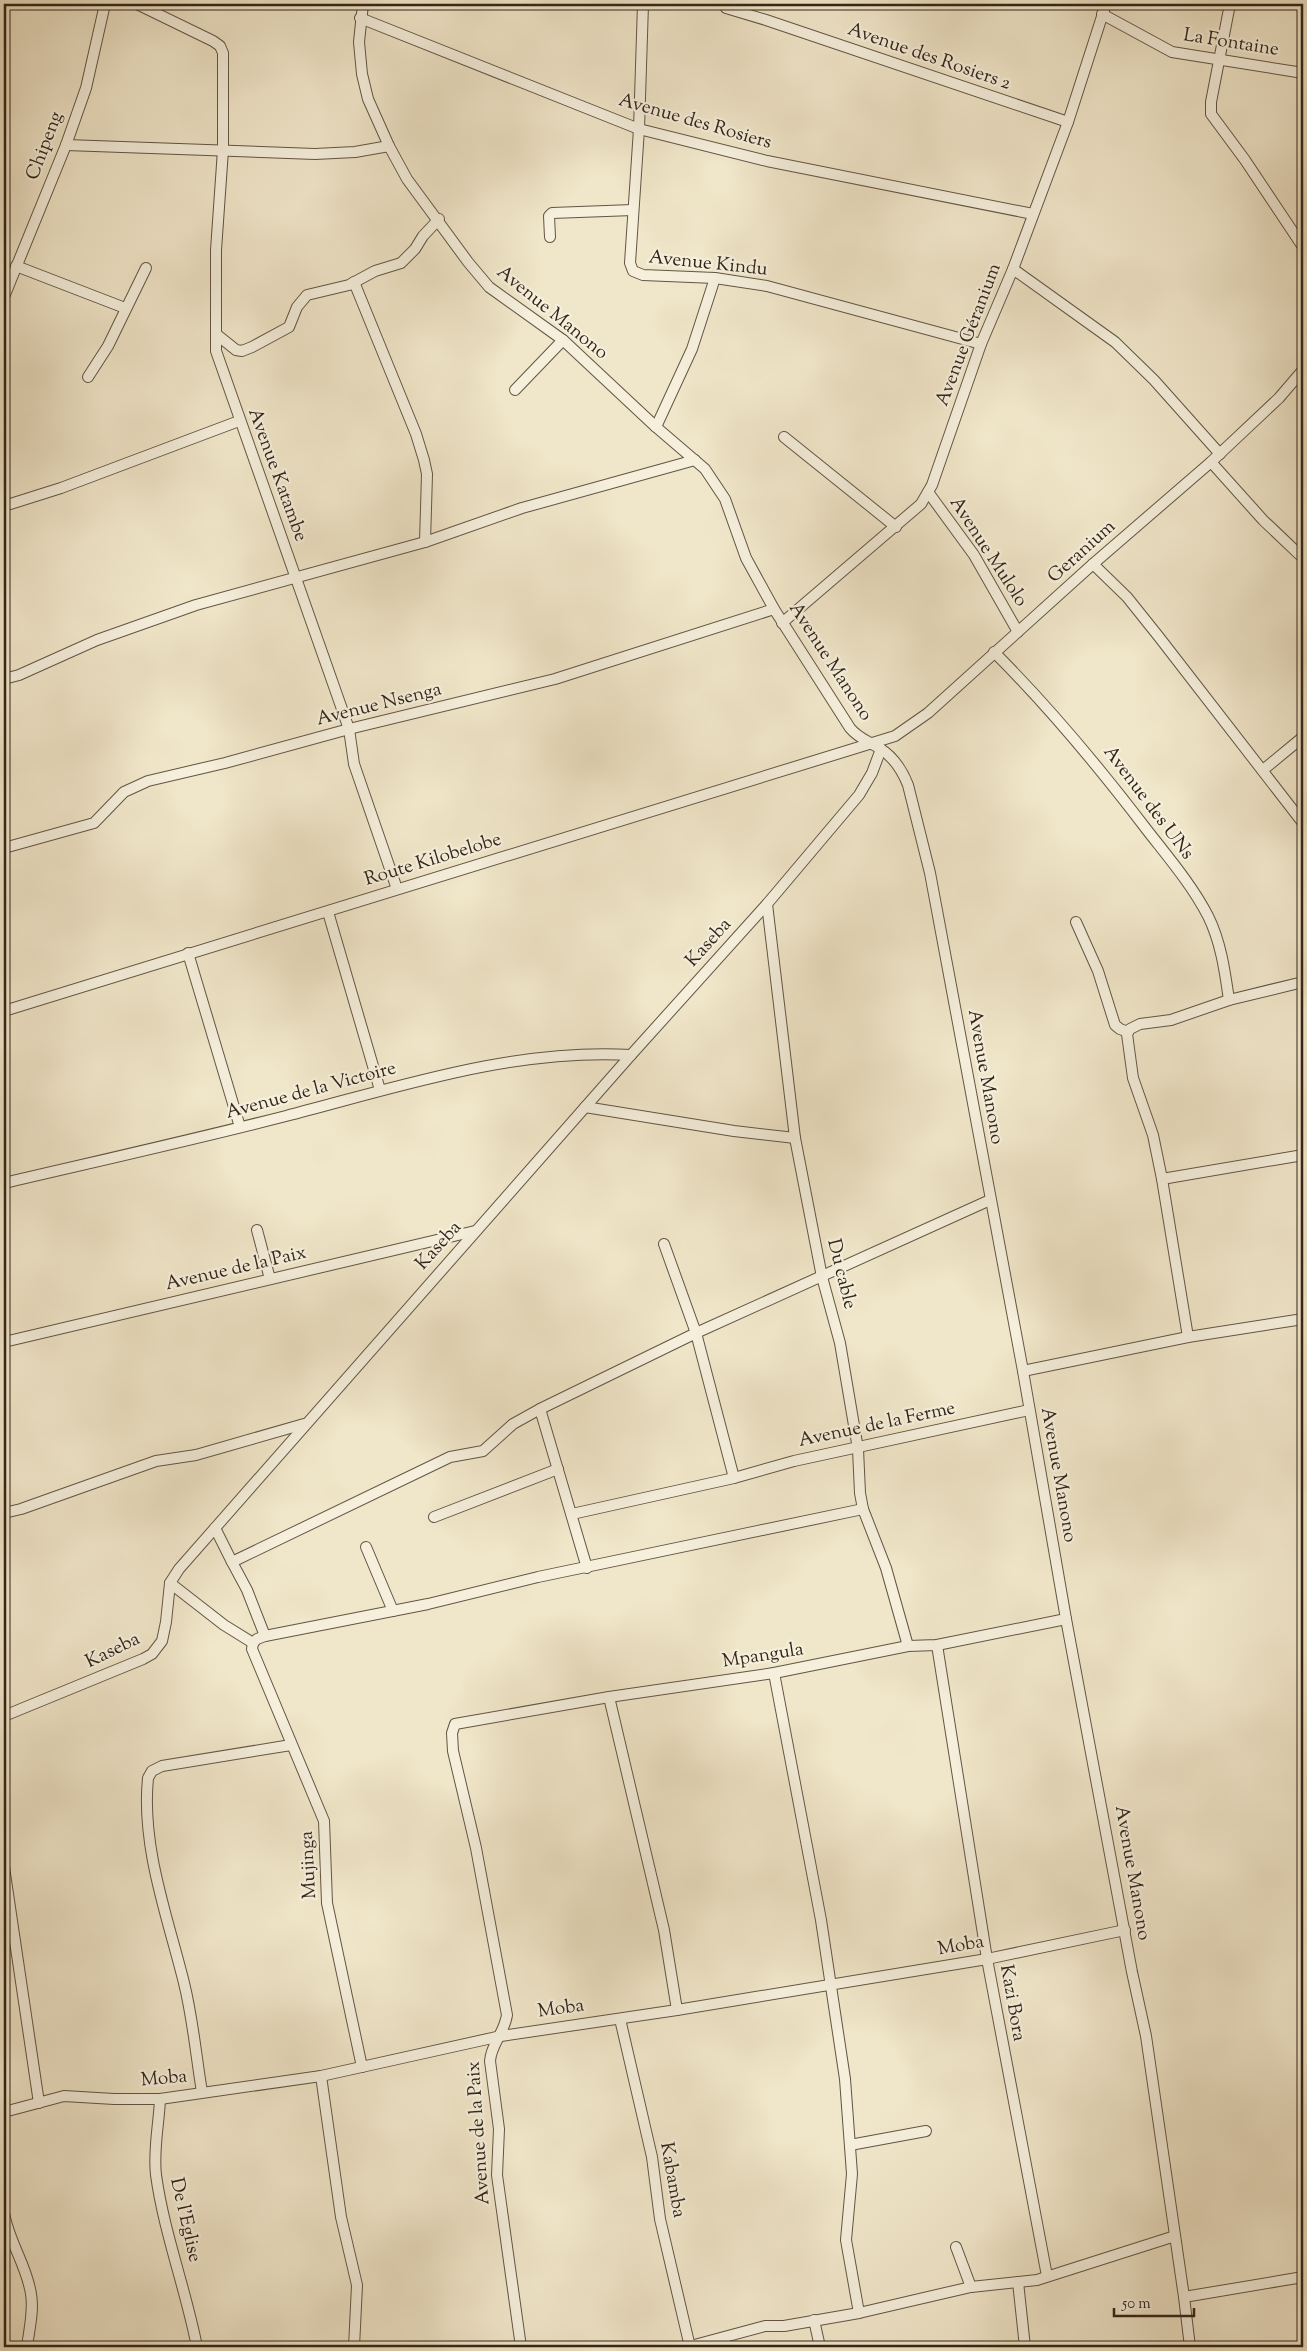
<svg xmlns="http://www.w3.org/2000/svg" width="1307" height="2351" viewBox="0 0 1307 2351" font-family="'Sorts Mill Goudy',serif">
  <style>
    .lines { fill: none; stroke-linecap: round; stroke-linejoin: round }
    .minor-casing { stroke: #625545; stroke-width: 12 }
    .minor { stroke: #f5efdc; stroke-width: 10 }
    .labels { text-anchor: middle; dominant-baseline: central; stroke-width: 4.5; stroke-linejoin: round; paint-order: stroke }
    .street-label { font-size: 19px; fill: #332519; stroke: #f5efdc }
  </style>
  <rect width="100%" height="100%" fill="#f0e6c9"/>
  <filter id="stains"><feTurbulence type="fractalNoise" baseFrequency=".004" numOctaves="4"/><feColorMatrix values="0 0 0 0 .2 0 0 0 0 .09 0 0 0 0 .02 0 0 0 .5 -.17"/></filter>
  <radialGradient id="worn" r=".72"><stop offset=".6" stop-color="#630" stop-opacity="0"/><stop offset="1" stop-color="#630" stop-opacity=".3"/></radialGradient>
  <g class="lines">
    <defs>
      <g id="minor">
        <path d="M 137,4 L 213,41 L 220,46 L 223,53 L 223,150 L 216,250 L 216,351 L 349,729 L 354,764 L 397,889"/>
        <path d="M 363,4 L 359,42 L 362,74 L 368,99 L 389,146 L 407,179 L 468,262 L 489,287 L 563,340 L 656,427 L 705,469 L 725,499 L 746,558 L 774,609 L 850,728 C 858,738 868,741 879,748 C 893,756 902,770 908,785 L 930,873 L 1023,1371 L 1066,1619 L 1132,1972 L 1146,2036 L 1184,2297 L 1190,2347"/>
        <path d="M 643,4 L 639,129 L 630,263 L 633,271 L 643,275 L 715,278 L 767,286 L 981,344"/>
        <path d="M 724,4 L 726,8 L 766,20 L 1068,122"/>
        <path d="M 1230,4 L 1211,102 L 1211,114 L 1245,160 L 1303,247"/>
        <path d="M 1102,14 L 1172,52 L 1303,73"/>
        <path d="M 360,18 L 639,129 L 767,161 L 1033,214"/>
        <path d="M 66,145 L 315,154 L 355,152 L 389,146"/>
        <path d="M 550,237 L 549,216 L 552,213 L 633,210"/>
        <path d="M 16,266 L 125,308"/>
        <path d="M 1013,269 L 1115,342 L 1154,380 L 1220,454"/>
        <path d="M 354,282 L 416,434 L 424,460 L 427,474 L 425,542"/>
        <path d="M 4,297 L 66,145 L 86,88 L 105,4"/>
        <path d="M 216,334 L 236,350 L 242,351 L 252,347 L 289,327 L 297,307 L 307,295 L 349,285 L 375,271 L 401,263 L 415,249 L 423,236 L 439,219"/>
        <path d="M 88,377 L 108,346 L 146,268"/>
        <path d="M 515,390 L 563,340"/>
        <path d="M 656,427 L 692,349 L 715,278"/>
        <path d="M 784,437 L 896,527"/>
        <path d="M 1211,462 L 1263,520 L 1303,558"/>
        <path d="M 928,492 L 974,555 L 1018,632"/>
        <path d="M 4,506 L 61,488 L 239,421"/>
        <path d="M 1093,564 L 1127,597 L 1159,637 L 1303,823"/>
        <path d="M 782,623 L 921,504 L 932,485 L 981,344 L 1013,269 L 1068,122 L 1106,4"/>
        <path d="M 994,652 C 1050,708 1099,767 1147,830 C 1168,857 1192,885 1208,916 C 1221,942 1225,972 1229,1000"/>
        <path d="M 4,679 L 19,675 L 97,640 L 196,605 L 425,542 L 522,508 L 695,460"/>
        <path d="M 1263,770 L 1303,737"/>
        <path d="M 4,848 L 94,823 L 124,792 L 148,781 L 225,763 L 349,729 L 555,679 L 774,609"/>
        <path d="M 767,904 L 795,1138 L 822,1277 L 840,1343 L 858,1449 L 860,1493 L 863,1509 L 886,1568 L 908,1646"/>
        <path d="M 328,912 L 380,1090"/>
        <path d="M 1076,922 L 1098,971 L 1115,1025 L 1120,1029 L 1128,1032"/>
        <path d="M 188,953 L 240,1127"/>
        <path d="M 4,1011 L 895,736 L 928,713 L 1093,564 L 1211,462 L 1279,398 L 1303,370"/>
        <path d="M 585,1107 L 734,1131 L 795,1138"/>
        <path d="M 1162,1179 L 1303,1155"/>
        <path d="M 4,1183 C 98,1161 192,1140 286,1116 C 398,1087 514,1048 631,1055"/>
        <path d="M 257,1230 L 270,1279"/>
        <path d="M 664,1244 L 696,1333 L 734,1478"/>
        <path d="M 1188,1337 L 1162,1179 L 1153,1135 L 1133,1078 L 1127,1034 L 1130,1029 L 1140,1024 L 1171,1020 L 1229,1000 L 1303,982"/>
        <path d="M 4,1342 L 475,1231"/>
        <path d="M 1023,1371 L 1188,1337 L 1303,1319"/>
        <path d="M 540,1409 L 587,1568"/>
        <path d="M 4,1513 L 21,1509 L 156,1461 L 196,1455 L 304,1424"/>
        <path d="M 572,1514 L 734,1478 L 794,1461 L 1029,1410"/>
        <path d="M 434,1517 L 558,1469"/>
        <path d="M 215,1528 L 232,1562 L 450,1457 L 483,1451 L 513,1424 L 540,1409 L 696,1333 L 990,1200"/>
        <path d="M 366,1547 L 393,1611"/>
        <path d="M 232,1562 L 247,1590 L 265,1636"/>
        <path d="M 170,1583 L 224,1625 L 253,1643"/>
        <path d="M 253,1643 L 257,1639 L 265,1636 L 428,1604 L 538,1577 L 863,1509"/>
        <path d="M 253,1643 L 252,1649 L 324,1821 L 327,1903 L 362,2067"/>
        <path d="M 937,1645 L 987,1959 L 1047,2276"/>
        <path d="M 774,1673 L 821,1920 L 845,2079 L 852,2174 L 846,2240 L 859,2313"/>
        <path d="M 609,1697 L 664,1930 L 677,2010"/>
        <path d="M 4,1716 L 143,1659 L 152,1654 L 162,1641 L 166,1622 L 170,1583 L 179,1569 L 631,1055 L 767,904 L 859,795 L 872,773 L 881,749"/>
        <path d="M 4,1867 L 39,2103"/>
        <path d="M 620,2019 L 652,2157 L 660,2219 L 690,2347"/>
        <path d="M 321,2076 L 341,2217 L 357,2285 L 354,2347"/>
        <path d="M 202,2092 C 196,2056 193,2019 184,1983 C 168,1918 141,1847 148,1778 L 152,1771 L 162,1766 L 291,1745"/>
        <path d="M 160,2099 C 159,2124 153,2150 156,2175 C 164,2233 186,2290 197,2347"/>
        <path d="M 4,2112 L 64,2096 L 114,2099 L 160,2099 L 321,2076 L 501,2036 L 677,2010 L 987,1959 L 1125,1930"/>
        <path d="M 850,2145 L 926,2131"/>
        <path d="M 4,2213 C 9,2242 27,2266 31,2294 C 34,2311 29,2330 27,2347"/>
        <path d="M 956,2247 L 971,2287"/>
        <path d="M 1018,2282 L 1025,2347"/>
        <path d="M 1184,2297 L 1303,2277"/>
        <path d="M 814,2320 L 820,2347"/>
        <path d="M 521,2347 L 497,2175 L 499,2129 L 490,2061 C 491,2044 504,2034 507,2015 L 476,1848 L 453,1751 L 452,1733 L 455,1724 L 609,1697 L 774,1673 L 908,1646 L 937,1645 L 1066,1619"/>
        <path d="M 687,2347 L 765,2326 L 784,2326 L 859,2313 L 971,2287 L 1037,2280 L 1175,2236"/>
      </g>
    </defs>
    <use href="#minor" class="minor-casing"/>
    <use href="#minor" class="minor"/>
  </g>
  <g class="labels">
    <g class="street-label">
      <text transform="translate(1231 43) rotate(9)">La Fontaine</text>
      <text transform="translate(929 57) rotate(19)">Avenue des Rosiers 2</text>
      <text transform="translate(695 122) rotate(16)">Avenue des Rosiers</text>
      <text transform="translate(45 146) rotate(-69)">Chipeng</text>
      <text transform="translate(708 264) rotate(6)">Avenue Kindu</text>
      <text transform="translate(552 313) rotate(39)">Avenue Manono</text>
      <text transform="translate(969 335) rotate(-69)">Avenue Géranium</text>
      <text transform="translate(277 475) rotate(70)">Avenue Katambe</text>
      <text transform="translate(988 552) rotate(57)">Avenue Mulolo</text>
      <text transform="translate(1082 552) rotate(-42)">Geranium</text>
      <text transform="translate(830 662) rotate(57)">Avenue Manono</text>
      <text transform="translate(379 705) rotate(-14)">Avenue Nsenga</text>
      <text transform="translate(1148 803) rotate(53)">Avenue des UNs</text>
      <text transform="translate(433 860) rotate(-17)">Route Kilobelobe</text>
      <text transform="translate(709 943) rotate(-48)">Kaseba</text>
      <text transform="translate(985 1077) rotate(80)">Avenue Manono</text>
      <text transform="translate(311 1091) rotate(-15)">Avenue de la Victoire</text>
      <text transform="translate(439 1246) rotate(-48)">Kaseba</text>
      <text transform="translate(236 1269) rotate(-13)">Avenue de la Paix</text>
      <text transform="translate(841 1274) rotate(76)">Du cable</text>
      <text transform="translate(877 1425) rotate(-12)">Avenue de la Ferme</text>
      <text transform="translate(1058 1475) rotate(80)">Avenue Manono</text>
      <text transform="translate(113 1651) rotate(-26)">Kaseba</text>
      <text transform="translate(763 1656) rotate(-9)">Mpangula</text>
      <text transform="translate(309 1865) rotate(-93)">Mujinga</text>
      <text transform="translate(1132 1873) rotate(80)">Avenue Manono</text>
      <text transform="translate(961 1946) rotate(-10)">Moba</text>
      <text transform="translate(1012 2003) rotate(80)">Kazi Bora</text>
      <text transform="translate(561 2009) rotate(-8)">Moba</text>
      <text transform="translate(164 2079) rotate(-5)">Moba</text>
      <text transform="translate(479 2133) rotate(-94)">Avenue de la Paix</text>
      <text transform="translate(672 2180) rotate(80)">Kabamba</text>
      <text transform="translate(185 2220) rotate(77)">De l'Eglise</text>
    </g>
  </g>
  <rect width="1307" height="2351" fill="none" stroke="#f0e6c9" stroke-width="20"/>
  <rect x="5" y="5" width="1297" height="2341" fill="none" stroke="#332519" stroke-width="2.5"/>
  <rect x="10" y="10" width="1287" height="2331" fill="none" stroke="#332519"/>
  <path d="M1114 2308v8h80v-8" fill="none" stroke="#332519" stroke-width="2.5"/>
  <text x="1122" y="2308" font-size="15" fill="#332519" stroke="#f5efdc" stroke-width="4" paint-order="stroke">50 m</text>
  <rect width="100%" height="100%" filter="url(#stains)"/>
  <rect width="100%" height="100%" fill="url(#worn)"/>
</svg>
